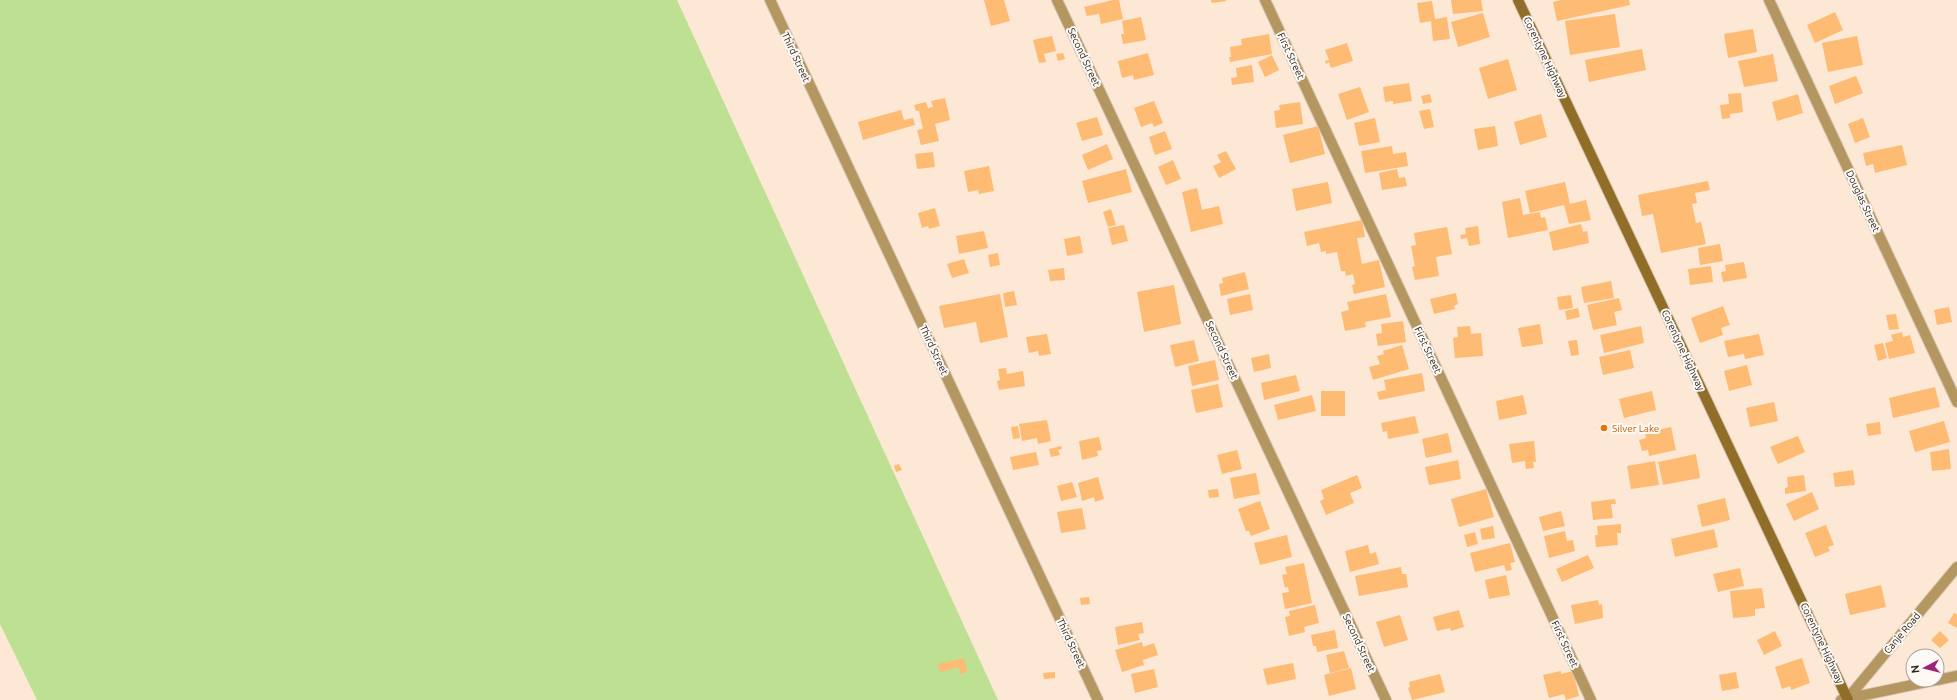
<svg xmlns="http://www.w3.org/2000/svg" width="1957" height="700" viewBox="0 0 1957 700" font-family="Ubuntu,sans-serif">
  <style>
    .green { fill: #bde092 }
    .building { fill: #fdbb73 }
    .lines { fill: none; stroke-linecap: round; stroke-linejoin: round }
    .minor-casing { stroke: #d7c4b3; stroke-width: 12 }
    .tertiary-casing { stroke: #d7c4b3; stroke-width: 12 }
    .secondary-casing { stroke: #d7c4b3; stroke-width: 12 }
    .minor { stroke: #b39660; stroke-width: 10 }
    .tertiary { stroke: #b39660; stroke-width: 10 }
    .secondary { stroke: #906e28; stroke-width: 10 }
    .food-dot { fill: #e8710a; stroke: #fdf9f5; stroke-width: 1.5 }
    .labels { text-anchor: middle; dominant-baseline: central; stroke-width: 4; stroke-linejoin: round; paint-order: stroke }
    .street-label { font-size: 10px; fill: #29211a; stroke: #fdf9f5 }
    .food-label { font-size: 10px; fill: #c56008; stroke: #fdf9f5; text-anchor: start }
  </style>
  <rect width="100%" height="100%" fill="#fde8d5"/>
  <path class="green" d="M 0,0 L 677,0 L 998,700 L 37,700 L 0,624 Z"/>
  <g class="building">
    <path d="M 984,0 L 1004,0 L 1010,21 L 991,26 Z"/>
    <path d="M 1113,0 L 1119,0 L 1123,19 L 1101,24 L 1099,14 L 1087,16 L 1084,7 Z"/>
    <path d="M 1211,0 L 1226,0 L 1226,1 L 1212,3 Z"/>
    <path d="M 1451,0 L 1481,0 L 1483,11 L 1453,14 Z"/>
    <path d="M 1561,0 L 1629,0 L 1630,5 L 1557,21 L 1553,2 Z"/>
    <path d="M 1432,1 L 1435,19 L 1447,17 L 1450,39 L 1433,41 L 1431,21 L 1420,23 L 1417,3 Z"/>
    <path d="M 1835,12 L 1843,30 L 1815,43 L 1807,25 Z"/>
    <path d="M 1483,13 L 1490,37 L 1458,47 L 1451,22 Z"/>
    <path d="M 1615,14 L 1620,47 L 1570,55 L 1565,21 Z"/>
    <path d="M 1141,17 L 1146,40 L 1123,44 L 1121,34 L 1124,34 L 1122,21 Z"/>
    <path d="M 1753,29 L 1757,52 L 1728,58 L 1724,34 Z"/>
    <path d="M 1269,34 L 1272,54 L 1230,62 L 1229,57 L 1231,57 L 1230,47 L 1242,45 L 1241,39 Z"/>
    <path d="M 1052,36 L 1056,51 L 1044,54 L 1046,62 L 1039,63 L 1033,40 Z"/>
    <path d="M 1857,36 L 1863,65 L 1828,72 L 1822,43 Z"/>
    <path d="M 1347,43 L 1353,61 L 1331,68 L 1329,62 L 1326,64 L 1325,61 L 1329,60 L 1325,50 Z"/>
    <path d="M 1642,49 L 1646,70 L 1589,82 L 1585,60 Z"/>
    <path d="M 1063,53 L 1065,59 L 1058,61 L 1056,54 Z"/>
    <path d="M 1148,53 L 1154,75 L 1134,80 L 1133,75 L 1122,78 L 1118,61 Z"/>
    <path d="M 1773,54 L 1778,81 L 1744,87 L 1738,61 Z"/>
    <path d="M 1272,55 L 1279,70 L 1265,77 L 1258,62 Z"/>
    <path d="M 1508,59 L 1517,90 L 1488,99 L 1479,68 Z"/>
    <path d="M 1252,65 L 1254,82 L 1232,85 L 1231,78 L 1237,77 L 1236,68 Z"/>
    <path d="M 1856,76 L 1863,93 L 1835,104 L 1829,86 Z"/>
    <path d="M 1409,83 L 1412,101 L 1393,104 L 1393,101 L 1385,102 L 1383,87 Z"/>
    <path d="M 1360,87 L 1369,112 L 1347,120 L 1338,94 Z"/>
    <path d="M 1741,93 L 1743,112 L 1730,114 L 1730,118 L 1722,119 L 1720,105 L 1729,104 L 1728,94 Z"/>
    <path d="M 1430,94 L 1432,102 L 1423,104 L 1421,96 Z"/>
    <path d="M 1798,94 L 1803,113 L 1777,121 L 1772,102 Z"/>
    <path d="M 945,98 L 950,120 L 935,124 L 939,141 L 921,145 L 917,130 L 923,129 L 919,111 L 916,111 L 914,105 L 926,102 L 928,108 L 933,107 L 931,101 Z"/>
    <path d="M 1154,101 L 1163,123 L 1154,127 L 1152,123 L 1141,127 L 1134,108 Z"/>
    <path d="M 1300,102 L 1303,124 L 1276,128 L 1274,111 L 1280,110 L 1279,105 Z"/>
    <path d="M 1430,109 L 1434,127 L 1424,129 L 1419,111 Z"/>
    <path d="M 901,110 L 904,120 L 913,118 L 915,125 L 863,140 L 858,122 Z"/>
    <path d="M 1541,114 L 1547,137 L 1520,145 L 1514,122 Z"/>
    <path d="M 1097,117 L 1103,135 L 1082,141 L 1076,123 Z"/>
    <path d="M 1375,118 L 1380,142 L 1359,146 L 1354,123 Z"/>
    <path d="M 1863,118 L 1870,137 L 1855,143 L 1848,124 Z"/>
    <path d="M 1318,126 L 1325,154 L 1290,163 L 1283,135 Z"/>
    <path d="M 1495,126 L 1498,146 L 1478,150 L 1474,129 Z"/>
    <path d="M 1165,131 L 1172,149 L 1155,155 L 1149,137 Z"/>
    <path d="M 1107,144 L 1113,159 L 1088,170 L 1082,155 Z"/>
    <path d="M 1902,145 L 1907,165 L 1875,173 L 1873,164 L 1866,166 L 1863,153 Z"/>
    <path d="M 1392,146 L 1393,154 L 1406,152 L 1408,166 L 1365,173 L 1361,151 Z"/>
    <path d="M 1226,151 L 1236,169 L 1219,178 L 1213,166 L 1221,162 L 1217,155 Z"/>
    <path d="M 933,152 L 935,167 L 917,169 L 915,154 Z"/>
    <path d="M 1173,160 L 1181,179 L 1166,185 L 1158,167 Z"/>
    <path d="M 989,166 L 994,191 L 979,194 L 978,190 L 968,192 L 964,171 Z"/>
    <path d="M 1126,169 L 1132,192 L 1088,203 L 1082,181 Z"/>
    <path d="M 1397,169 L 1399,178 L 1405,177 L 1407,186 L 1382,190 L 1379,173 Z"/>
    <path d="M 1708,181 L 1710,190 L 1695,193 L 1697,203 L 1692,204 L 1696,223 L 1701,222 L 1706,244 L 1661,253 L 1653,214 L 1642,216 L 1638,195 Z"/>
    <path d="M 1328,182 L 1332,203 L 1296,211 L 1292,189 Z"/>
    <path d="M 1565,182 L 1570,204 L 1586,200 L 1591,220 L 1569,224 L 1564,205 L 1530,213 L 1525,191 Z"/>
    <path d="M 1197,188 L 1202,210 L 1219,206 L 1223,224 L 1191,232 L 1182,192 Z"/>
    <path d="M 1520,198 L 1523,215 L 1540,212 L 1541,218 L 1545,217 L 1548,230 L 1508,238 L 1502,202 Z"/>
    <path d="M 935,208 L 940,226 L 929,229 L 928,226 L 922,228 L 918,213 Z"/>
    <path d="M 1111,209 L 1116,225 L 1108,227 L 1103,212 Z"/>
    <path d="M 1362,220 L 1365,237 L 1357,238 L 1362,264 L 1379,260 L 1385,287 L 1354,294 L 1352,285 L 1355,284 L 1353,274 L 1346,276 L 1345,271 L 1341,271 L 1337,252 L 1326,254 L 1326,251 L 1321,252 L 1319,243 L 1307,246 L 1304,232 Z"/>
    <path d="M 1581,224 L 1583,232 L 1587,231 L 1589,243 L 1553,251 L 1549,232 Z"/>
    <path d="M 1124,225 L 1128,241 L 1112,245 L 1108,228 Z"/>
    <path d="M 1478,226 L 1480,244 L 1469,246 L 1467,238 L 1461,239 L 1460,235 L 1466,234 L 1465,228 Z"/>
    <path d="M 1447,227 L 1452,254 L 1436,257 L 1439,276 L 1415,280 L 1412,267 L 1415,266 L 1411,246 L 1416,245 L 1414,233 Z"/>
    <path d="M 984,231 L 988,248 L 959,254 L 956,236 Z"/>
    <path d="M 1080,236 L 1083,253 L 1067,256 L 1064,239 Z"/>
    <path d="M 1720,244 L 1723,261 L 1700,265 L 1698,248 Z"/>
    <path d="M 998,253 L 1000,265 L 990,267 L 988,255 Z"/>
    <path d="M 964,259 L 969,273 L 952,278 L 947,264 Z"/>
    <path d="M 1744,262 L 1747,278 L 1723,282 L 1721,272 L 1726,271 L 1725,265 Z"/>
    <path d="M 1711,266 L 1713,282 L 1690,285 L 1688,269 Z"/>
    <path d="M 1064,268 L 1065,280 L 1050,281 L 1048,270 Z"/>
    <path d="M 1245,272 L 1249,289 L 1221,296 L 1219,284 L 1223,283 L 1222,278 Z"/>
    <path d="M 1611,281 L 1614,298 L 1584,303 L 1581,287 Z"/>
    <path d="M 1174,285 L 1181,324 L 1144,332 L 1137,292 Z"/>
    <path d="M 1014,291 L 1017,305 L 1005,307 L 1003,293 Z"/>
    <path d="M 1456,293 L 1458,304 L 1454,306 L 1455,309 L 1434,314 L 1430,299 Z"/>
    <path d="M 1000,294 L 1008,337 L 980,343 L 976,322 L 944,328 L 939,306 Z"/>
    <path d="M 1250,294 L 1253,310 L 1230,315 L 1227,299 Z"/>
    <path d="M 1386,294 L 1391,317 L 1365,322 L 1366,327 L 1345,331 L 1341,312 L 1349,310 L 1347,302 Z"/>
    <path d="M 1571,295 L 1573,308 L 1559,310 L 1557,297 Z"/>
    <path d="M 1619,298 L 1622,310 L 1614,312 L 1617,325 L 1593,330 L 1587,305 Z"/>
    <path d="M 1723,306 L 1730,325 L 1721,328 L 1723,335 L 1700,343 L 1691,318 Z"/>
    <path d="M 1949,307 L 1952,322 L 1937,325 L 1934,310 Z"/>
    <path d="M 1578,308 L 1580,317 L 1567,320 L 1565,311 Z"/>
    <path d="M 1896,314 L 1899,329 L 1889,330 L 1886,315 Z"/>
    <path d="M 1403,321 L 1406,342 L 1378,346 L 1376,334 L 1382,333 L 1381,324 Z"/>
    <path d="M 1540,324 L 1543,344 L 1522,347 L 1518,328 Z"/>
    <path d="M 1470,326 L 1471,334 L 1481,333 L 1483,356 L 1455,358 L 1453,338 L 1458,337 L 1457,327 Z"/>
    <path d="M 1641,326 L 1644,343 L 1604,353 L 1600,335 Z"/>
    <path d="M 1902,332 L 1903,337 L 1910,335 L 1915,353 L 1889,359 L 1885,343 L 1893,341 L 1891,335 Z"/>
    <path d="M 1047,334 L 1051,354 L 1039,356 L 1038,351 L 1029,353 L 1026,337 Z"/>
    <path d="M 1759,334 L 1764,355 L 1745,359 L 1744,354 L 1728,357 L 1724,341 Z"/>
    <path d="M 1194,340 L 1199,361 L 1175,367 L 1170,345 Z"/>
    <path d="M 1577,340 L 1579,355 L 1571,356 L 1568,341 Z"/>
    <path d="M 1883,343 L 1887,358 L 1878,361 L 1874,345 Z"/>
    <path d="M 1402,345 L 1409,369 L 1373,380 L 1369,367 L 1380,364 L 1377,356 L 1384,354 L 1383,351 Z"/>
    <path d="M 1630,350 L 1634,368 L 1603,375 L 1599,357 Z"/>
    <path d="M 1269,354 L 1271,368 L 1254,372 L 1251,358 Z"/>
    <path d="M 1215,360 L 1219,380 L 1192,386 L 1188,366 Z"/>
    <path d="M 1747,365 L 1752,385 L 1729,391 L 1724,371 Z"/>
    <path d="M 1006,368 L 1007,374 L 1023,371 L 1025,386 L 999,390 L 997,381 L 1000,380 L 998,369 Z"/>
    <path d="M 1422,373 L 1425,391 L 1379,400 L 1377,392 L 1386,390 L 1384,380 Z"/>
    <path d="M 1296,375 L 1300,391 L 1264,400 L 1261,383 Z"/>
    <path d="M 1218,384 L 1223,407 L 1196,413 L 1191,390 Z"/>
    <path d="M 1935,387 L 1940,407 L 1893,418 L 1889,398 Z"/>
    <rect x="1321" y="391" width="24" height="25"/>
    <path d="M 1652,391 L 1656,410 L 1624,418 L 1619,399 Z"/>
    <path d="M 1312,395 L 1316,411 L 1278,420 L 1274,405 Z"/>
    <path d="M 1523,395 L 1527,414 L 1499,420 L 1496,401 Z"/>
    <path d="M 1774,402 L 1778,421 L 1750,427 L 1746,408 Z"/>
    <path d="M 1415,416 L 1419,433 L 1388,439 L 1387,431 L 1383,432 L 1381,423 Z"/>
    <path d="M 1047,420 L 1051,441 L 1038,444 L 1037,438 L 1022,441 L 1019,424 Z"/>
    <path d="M 1944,421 L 1950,442 L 1915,452 L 1909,431 Z"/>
    <path d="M 1880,422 L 1881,434 L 1868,436 L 1866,424 Z"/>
    <path d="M 1018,426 L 1020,438 L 1013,439 L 1011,427 Z"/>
    <path d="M 1671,427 L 1676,450 L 1649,456 L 1648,450 L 1642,451 L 1639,440 L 1646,438 L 1645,433 Z"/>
    <path d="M 1448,433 L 1452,452 L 1426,458 L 1422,439 Z"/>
    <path d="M 1798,436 L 1805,452 L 1778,464 L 1770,447 Z"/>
    <path d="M 1099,437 L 1102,450 L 1097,451 L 1098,456 L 1082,460 L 1079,441 Z"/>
    <path d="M 1534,441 L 1536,462 L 1533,462 L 1534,468 L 1526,469 L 1525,461 L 1512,463 L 1509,444 Z"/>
    <path d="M 1061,446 L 1062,449 L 1058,450 L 1060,455 L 1051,457 L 1049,449 Z"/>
    <path d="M 1949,449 L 1951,469 L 1932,471 L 1930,452 Z"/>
    <path d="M 1237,450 L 1242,469 L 1222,474 L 1217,455 Z"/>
    <path d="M 1036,452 L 1039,465 L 1013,470 L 1010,457 Z"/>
    <path d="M 1696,454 L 1700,478 L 1663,485 L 1658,462 Z"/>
    <path d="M 1458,460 L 1461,479 L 1429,485 L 1425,467 Z"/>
    <path d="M 1655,461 L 1659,485 L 1631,489 L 1627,466 Z"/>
    <path d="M 899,464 L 902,470 L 896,472 L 894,466 Z"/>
    <path d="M 1853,470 L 1855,485 L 1835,487 L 1833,473 Z"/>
    <path d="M 1256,473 L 1260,494 L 1234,499 L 1230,478 Z"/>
    <path d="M 1357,475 L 1362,488 L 1350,493 L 1354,503 L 1326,515 L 1320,501 L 1324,499 L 1321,490 Z"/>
    <path d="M 1804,475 L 1806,491 L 1785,494 L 1785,488 L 1788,487 L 1787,477 Z"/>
    <path d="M 1098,477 L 1104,499 L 1095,502 L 1094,497 L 1082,501 L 1078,483 Z"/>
    <path d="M 1072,482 L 1077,497 L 1061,501 L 1057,486 Z"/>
    <path d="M 1218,489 L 1219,497 L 1209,498 L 1208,490 Z"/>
    <path d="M 1486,489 L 1494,517 L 1459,527 L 1451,499 Z"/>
    <path d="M 1812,492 L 1819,509 L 1794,521 L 1786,504 Z"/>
    <path d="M 1725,498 L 1730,520 L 1702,527 L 1697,505 Z"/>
    <path d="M 1615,499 L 1616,504 L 1611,504 L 1613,518 L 1593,520 L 1591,502 Z"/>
    <path d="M 1260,501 L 1270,529 L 1251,536 L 1249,531 L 1246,531 L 1238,509 Z"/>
    <path d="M 1082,508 L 1086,529 L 1061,533 L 1057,512 Z"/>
    <path d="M 1561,511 L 1565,526 L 1543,531 L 1539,517 Z"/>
    <path d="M 1621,524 L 1621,533 L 1617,533 L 1618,545 L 1596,547 L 1595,535 L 1598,535 L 1597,526 Z"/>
    <path d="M 1826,525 L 1834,545 L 1828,547 L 1830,551 L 1815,557 L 1805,533 Z"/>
    <path d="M 1493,526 L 1495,538 L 1482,540 L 1480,529 Z"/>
    <path d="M 1714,529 L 1718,547 L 1675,557 L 1671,539 Z"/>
    <path d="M 1565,531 L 1567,541 L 1573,540 L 1575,551 L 1549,558 L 1544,536 Z"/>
    <path d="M 1475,532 L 1478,544 L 1467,547 L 1464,535 Z"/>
    <path d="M 1287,535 L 1292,557 L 1260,565 L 1254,543 Z"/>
    <path d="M 1510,543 L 1515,562 L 1510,563 L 1512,570 L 1506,571 L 1504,565 L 1475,572 L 1470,553 Z"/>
    <path d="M 1368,545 L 1370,554 L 1376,552 L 1379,564 L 1350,572 L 1345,551 Z"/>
    <path d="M 1588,555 L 1594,568 L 1562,582 L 1556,569 Z"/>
    <path d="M 1304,563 L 1312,603 L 1285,609 L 1282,593 L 1289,592 L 1288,587 L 1285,588 L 1282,575 L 1287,574 L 1285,567 Z"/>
    <path d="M 1401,567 L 1402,574 L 1406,574 L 1408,587 L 1359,596 L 1355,576 Z"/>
    <path d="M 1740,568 L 1744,586 L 1718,592 L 1713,574 Z"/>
    <path d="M 1506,575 L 1510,595 L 1489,599 L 1485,580 Z"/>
    <path d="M 1881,585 L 1886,607 L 1850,615 L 1845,594 Z"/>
    <path d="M 1762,588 L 1765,608 L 1755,609 L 1755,616 L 1733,618 L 1730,591 Z"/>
    <path d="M 1089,597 L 1090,604 L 1081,605 L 1080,598 Z"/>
    <path d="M 1598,600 L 1599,605 L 1602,604 L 1603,618 L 1575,624 L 1571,605 Z"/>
    <path d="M 1315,605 L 1319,623 L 1304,627 L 1305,632 L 1289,636 L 1285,617 L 1290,616 L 1289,611 Z"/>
    <path d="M 1459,610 L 1464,627 L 1451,631 L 1450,628 L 1437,631 L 1433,617 Z"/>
    <path d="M 1954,613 L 1957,614 L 1957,628 L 1948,623 Z"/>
    <path d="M 1400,615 L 1408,640 L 1384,647 L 1376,622 Z"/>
    <path d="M 1142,622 L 1144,633 L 1138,634 L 1140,640 L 1118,645 L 1115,627 Z"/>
    <path d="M 1335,630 L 1338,648 L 1317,652 L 1316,646 L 1313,646 L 1311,635 Z"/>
    <path d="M 1775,631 L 1782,646 L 1764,655 L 1757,640 Z"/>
    <path d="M 1940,631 L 1949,640 L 1940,648 L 1931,640 Z"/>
    <path d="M 1142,642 L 1143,647 L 1154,643 L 1158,655 L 1143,660 L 1144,665 L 1122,672 L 1115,650 Z"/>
    <path d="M 1924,650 L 1930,656 L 1919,656 Z"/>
    <path d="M 1344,651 L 1349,668 L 1330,673 L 1326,655 Z"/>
    <path d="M 964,658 L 967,672 L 960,674 L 959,667 L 940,672 L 938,664 Z"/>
    <path d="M 1802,658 L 1810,683 L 1791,690 L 1790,686 L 1782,689 L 1775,667 Z"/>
    <path d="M 1938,661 L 1944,666 L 1937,673 L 1937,662 Z"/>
    <path d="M 1293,663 L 1296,679 L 1267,685 L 1263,669 Z"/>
    <path d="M 1351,668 L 1356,689 L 1329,696 L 1324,675 Z"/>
    <path d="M 1154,669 L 1158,687 L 1135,693 L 1131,674 Z"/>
    <path d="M 1561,671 L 1561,674 L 1573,671 L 1579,696 L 1566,700 L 1564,694 L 1549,698 L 1543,675 Z"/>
    <path d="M 1055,672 L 1055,678 L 1044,679 L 1043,673 Z"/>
    <path d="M 1736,672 L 1739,688 L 1722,691 L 1719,675 Z"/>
    <path d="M 1440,674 L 1445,692 L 1412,700 L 1408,688 L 1410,687 L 1409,682 Z"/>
  </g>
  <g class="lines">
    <defs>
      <g id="minor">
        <path d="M 770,0 L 1098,700"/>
        <path d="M 1057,0 L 1386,700"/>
        <path d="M 1265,0 L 1591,700"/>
        <path d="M 1769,0 L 1957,402"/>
        <path d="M 1937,680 L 1957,676"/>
        <path d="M 1841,700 L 1936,680"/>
      </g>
      <path id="tertiary" d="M 1848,698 L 1957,567"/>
      <path id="secondary" d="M 1518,0 L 1848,700"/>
    </defs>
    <use href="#minor" class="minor-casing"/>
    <use href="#tertiary" class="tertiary-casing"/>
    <use href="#secondary" class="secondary-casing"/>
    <use href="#minor" class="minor"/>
    <use href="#tertiary" class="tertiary"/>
    <use href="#secondary" class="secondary"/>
  </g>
  <circle class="food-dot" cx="1604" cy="428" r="4"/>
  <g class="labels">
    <g class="street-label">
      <text transform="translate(1291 56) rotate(65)">First Street</text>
      <text transform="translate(796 57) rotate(65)">Third Street</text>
      <text transform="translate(1084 57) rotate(65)">Second Street</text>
      <text transform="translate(1545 57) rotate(65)">Corentyne Highway</text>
      <text transform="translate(1863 201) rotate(65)">Douglas Street</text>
      <text transform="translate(934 350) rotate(65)">Third Street</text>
      <text transform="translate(1222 350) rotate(65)">Second Street</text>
      <text transform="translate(1428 350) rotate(65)">First Street</text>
      <text transform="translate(1683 350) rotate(65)">Corentyne Highway</text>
      <text transform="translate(1902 633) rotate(-50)">Canje Road</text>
      <text transform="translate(1071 643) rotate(65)">Third Street</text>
      <text transform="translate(1359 643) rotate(65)">Second Street</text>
      <text transform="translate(1822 643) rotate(65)">Corentyne Highway</text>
      <text transform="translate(1565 644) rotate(65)">First Street</text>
    </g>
    <g class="food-label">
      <text x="1612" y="428">Silver Lake</text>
    </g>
  </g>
  <g transform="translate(1925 668) rotate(263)"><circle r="19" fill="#fdf9f5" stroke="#a8a39d"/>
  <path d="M0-3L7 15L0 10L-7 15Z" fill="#9c247c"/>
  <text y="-6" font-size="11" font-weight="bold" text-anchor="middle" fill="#29211a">N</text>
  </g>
</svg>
